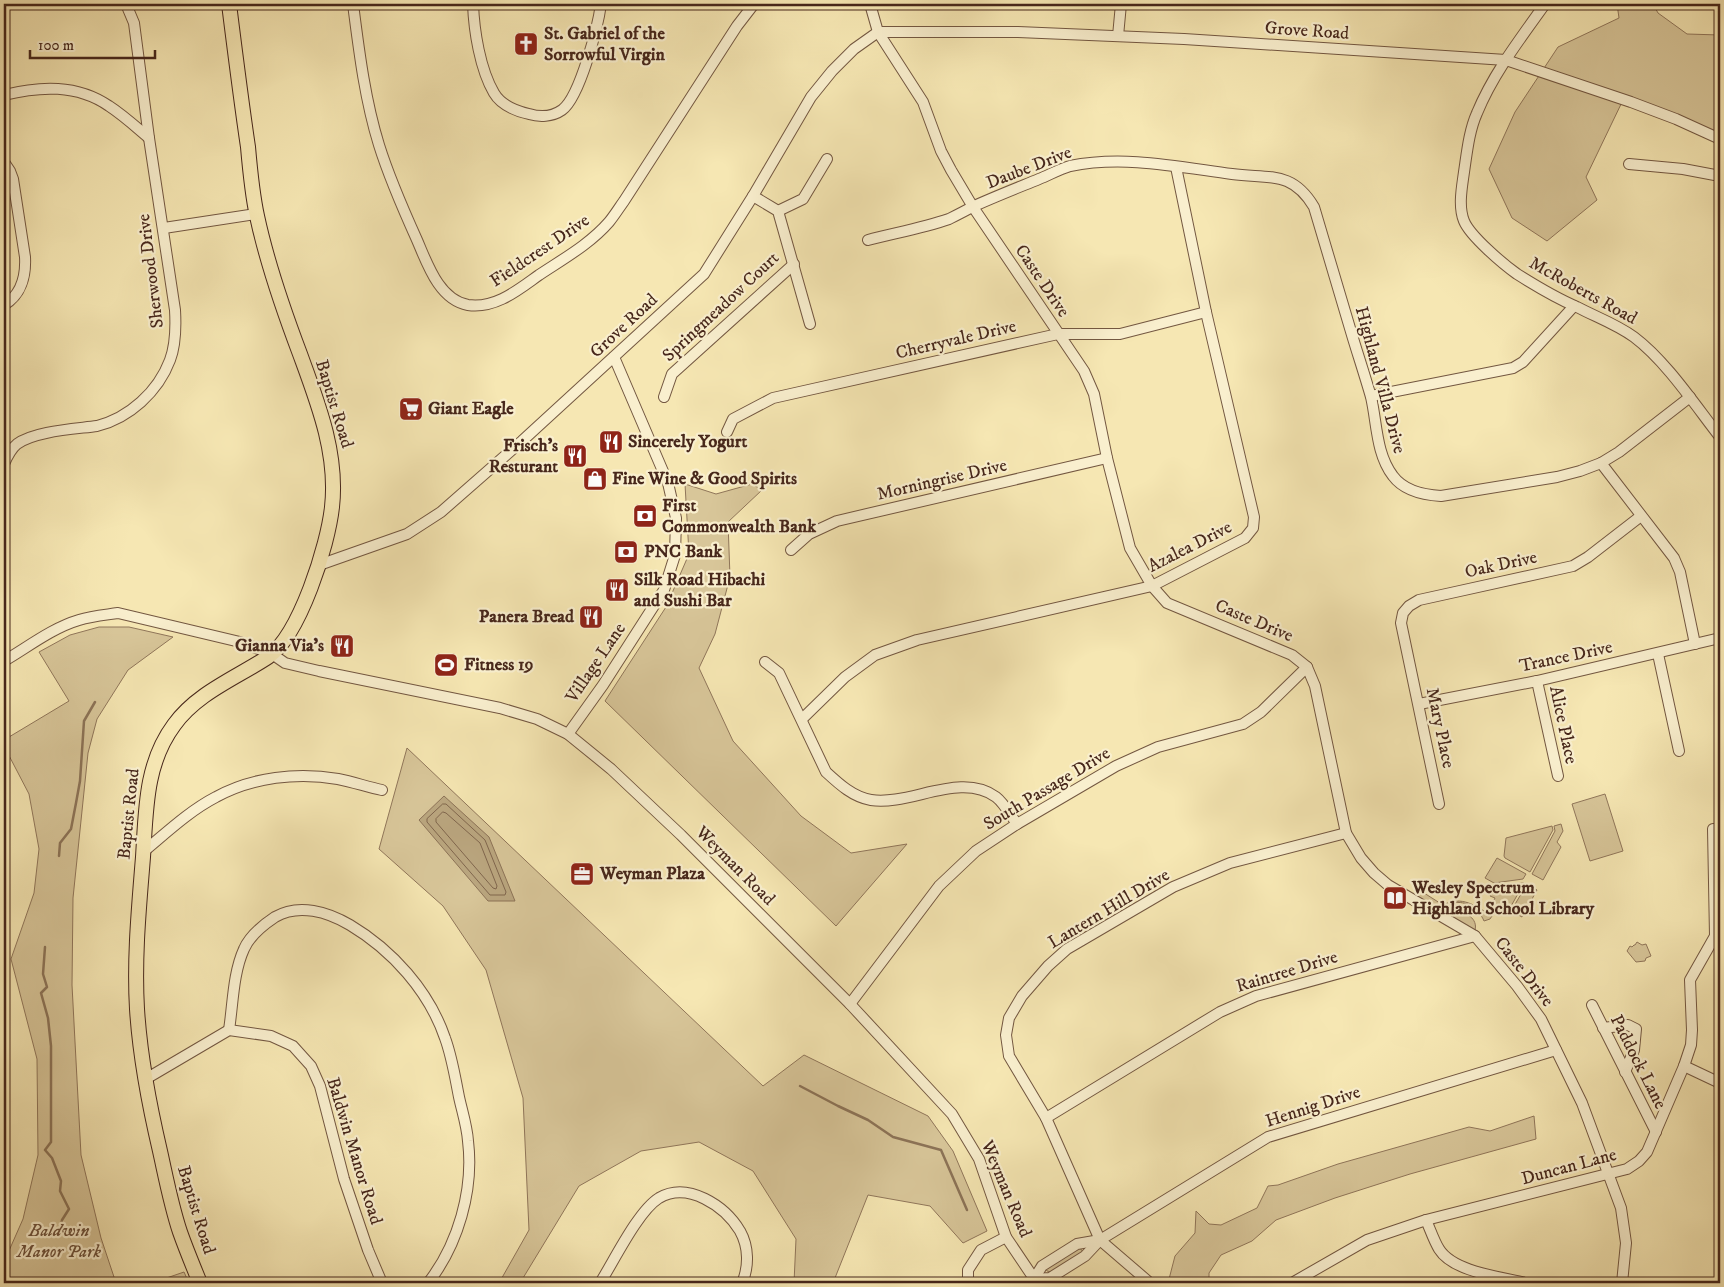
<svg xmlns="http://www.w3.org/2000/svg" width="1724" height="1287" viewBox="0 0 1724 1287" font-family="'IM FELL DW Pica',serif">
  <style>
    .green { fill: #d8c699; stroke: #90765a }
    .water { fill: #baa67f; stroke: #8c7357 }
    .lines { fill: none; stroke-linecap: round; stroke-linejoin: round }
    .shore { stroke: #80664d; stroke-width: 1 }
    .stream { stroke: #8c7357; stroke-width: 2.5 }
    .minor-casing { stroke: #735741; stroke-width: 12 }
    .major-casing { stroke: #47271b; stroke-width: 16 }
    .minor { stroke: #f9efce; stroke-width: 10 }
    .major { stroke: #f6e7b3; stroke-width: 14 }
    .labels { text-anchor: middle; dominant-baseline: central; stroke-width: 4.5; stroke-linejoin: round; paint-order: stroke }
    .street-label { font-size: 18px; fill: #47271b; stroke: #f9efce }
    .poi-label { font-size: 18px; font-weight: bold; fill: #47271b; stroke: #f9efce; text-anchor: start }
    .park-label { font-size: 18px; font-style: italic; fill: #6b4f3a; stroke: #f9efce }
  </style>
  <rect width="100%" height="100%" fill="#f6e7b3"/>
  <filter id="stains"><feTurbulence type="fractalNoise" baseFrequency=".004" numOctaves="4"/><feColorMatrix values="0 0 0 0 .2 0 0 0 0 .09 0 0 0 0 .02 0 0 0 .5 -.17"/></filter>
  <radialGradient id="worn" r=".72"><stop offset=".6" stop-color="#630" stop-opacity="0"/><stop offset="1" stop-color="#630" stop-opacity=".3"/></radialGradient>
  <g class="green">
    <path d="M 1617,4 L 1653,4 L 1658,13 L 1687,34 L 1720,35 L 1720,139 L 1623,100 L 1586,177 L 1597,200 L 1547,241 L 1512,218 L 1489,169 L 1515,112 L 1558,47 L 1619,18 Z"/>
    <path d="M 685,484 L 716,494 L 752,484 L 762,490 L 728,522 L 730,577 L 715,634 L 699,668 L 733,741 L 801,816 L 851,853 L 907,844 L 836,926 L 605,701 L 666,607 L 689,554 Z"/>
    <path d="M 99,627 L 129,627 L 173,637 L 128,670 L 97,719 L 88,753 L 73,898 L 72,985 L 81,1155 L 101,1238 L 116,1283 L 4,1283 L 4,1262 L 23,1219 L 38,1155 L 37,1059 L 11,959 L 34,893 L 39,849 L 29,794 L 4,746 L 4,740 L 69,701 L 39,652 L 70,635 Z"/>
    <path d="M 407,748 L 763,1086 L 804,1055 L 928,1116 L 953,1151 L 987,1231 L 963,1243 L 930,1206 L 868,1195 L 833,1283 L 794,1283 L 796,1239 L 753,1171 L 699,1142 L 641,1151 L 579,1186 L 520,1283 L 499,1283 L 529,1230 L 523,1098 L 486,970 L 443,906 L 379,849 Z"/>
    <path d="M 1605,794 L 1623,851 L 1590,861 L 1572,804 Z"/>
    <path d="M 1561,824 L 1563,831 L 1557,842 L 1561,847 L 1543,880 L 1532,874 L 1555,831 L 1554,826 Z"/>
    <path d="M 1552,826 L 1553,830 L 1530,872 L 1505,858 L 1504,856 L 1506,838 Z"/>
    <path d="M 1497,858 L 1526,874 L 1523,879 L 1494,883 L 1485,878 Z"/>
    <path d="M 1524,883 L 1510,908 L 1501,912 L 1491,906 L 1495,898 L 1490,896 L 1492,892 L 1486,889 L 1492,886 Z"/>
    <path d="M 1527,884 L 1537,890 L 1522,917 L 1511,911 Z"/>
    <path d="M 1426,886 L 1428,886 L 1424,893 L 1443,905 C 1462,895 1476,906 1492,916 L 1490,919 L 1484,921 C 1479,909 1466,900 1453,903 C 1448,905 1445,907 1441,908 L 1441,910 L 1418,897 L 1417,893 L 1422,887 Z"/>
    <path d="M 1455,912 C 1466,911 1478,919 1475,930 L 1473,931 L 1450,915 Z"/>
    <path d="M 1637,942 L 1642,945 L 1646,944 L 1651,956 L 1646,958 L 1645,961 L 1636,962 L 1627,951 L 1630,946 L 1632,947 L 1634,945 L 1635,945 Z"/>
    <path d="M 1534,1116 L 1536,1139 L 1410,1174 L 1335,1198 L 1276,1220 L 1252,1241 L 1221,1255 L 1209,1273 L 1209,1283 L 1168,1283 L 1175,1256 L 1195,1233 L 1196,1211 L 1209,1224 L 1221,1225 L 1257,1208 L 1268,1186 L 1278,1185 L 1338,1164 L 1469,1127 L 1490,1131 Z"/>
    <path d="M 1078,1248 L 1080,1248 L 1083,1252 L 1051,1272 L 1047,1271 L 1046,1269 Z"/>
    <path d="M 184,1272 L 189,1283 L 152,1283 Z"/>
  </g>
  <path class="water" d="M 444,796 L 489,837 L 515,901 L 488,901 L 419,820 Z"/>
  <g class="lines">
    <g class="shore">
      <path d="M 443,804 L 446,804 L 485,840 L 506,892 L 505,895 L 490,895 L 427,822 L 427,819 Z"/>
      <path d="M 443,812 L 446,813 L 480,843 L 497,886 L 496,889 L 493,888 L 436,822 L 436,819 Z"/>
    </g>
    <g class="stream">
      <path d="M 59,856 L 60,843 L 71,829 L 76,803 L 80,781 L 84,721 L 95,702"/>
      <path d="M 45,947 L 43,974 L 47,987 L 41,993 L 48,1018 L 51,1046 L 51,1142 L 45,1150 L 52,1158 L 61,1181 L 60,1191 L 69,1209 L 62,1220 L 60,1233"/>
      <path d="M 800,1086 L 838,1106 L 868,1120 L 893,1137 L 941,1150 L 967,1210"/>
    </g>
    <defs>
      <g id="minor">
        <path d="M 353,4 C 359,51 365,100 379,145 C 389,177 403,209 417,240 C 427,263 439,300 468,305 C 496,309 519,289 539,275 C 563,259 590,244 609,222 C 614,216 619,208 624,201 L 737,26 L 754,4"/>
        <path d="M 473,4 C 474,31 480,69 494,93 C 501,105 516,111 529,114 C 539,117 552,117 562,110 C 580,97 598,26 601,4"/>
        <path d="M 870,4 L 878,32 L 923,102 L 941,151 L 951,170 L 973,207 L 1084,371 L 1094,394 L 1107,458 L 1130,548 L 1152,586 L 1167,603 L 1292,655 L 1307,667 L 1315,686 L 1346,833 L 1361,858 L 1374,873 L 1388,885 L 1475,936 L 1517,986 L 1541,1019 L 1582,1103 L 1621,1208 L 1626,1243 L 1622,1283"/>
        <path d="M 1545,4 C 1520,39 1493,74 1477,113 C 1469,131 1467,152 1464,172 C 1462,187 1458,206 1464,221 C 1470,236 1503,264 1517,274 C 1536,286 1556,298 1577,307 C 1596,317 1616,324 1634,337 C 1666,361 1695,405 1720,437"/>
        <path d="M 1118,36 L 1121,4"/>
        <path d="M 4,95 C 40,86 77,84 109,106 C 123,115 136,127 149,138"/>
        <path d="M 4,162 L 10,171 L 13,179 L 25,257 C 26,276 21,295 4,305"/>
        <path d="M 1629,164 L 1683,169 L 1720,176"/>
        <path d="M 753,196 L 778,211 L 810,324"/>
        <path d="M 778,211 L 803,199 L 827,159"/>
        <path d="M 164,228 L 256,214"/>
        <path d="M 868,240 C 895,233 923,228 949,219 C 957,215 965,211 972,207 C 994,197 1017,188 1039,179 C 1049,175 1060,169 1070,166 C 1124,155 1179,167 1232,174 C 1269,179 1292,170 1314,207 C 1327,250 1339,292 1352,335 C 1358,355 1365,376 1371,397 C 1377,423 1376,454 1393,476 C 1404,491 1424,495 1441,496 L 1557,477 L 1580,471 L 1601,463 L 1619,452 L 1690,397"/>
        <path d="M 1371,396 L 1513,368 L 1523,362 L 1574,306"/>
        <path d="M 664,397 L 672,374 L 794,264"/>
        <path d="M 727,432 L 733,419 L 773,398 L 1058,334 L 1120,334 L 1206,312"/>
        <path d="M 1601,463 L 1674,558 L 1680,572 L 1695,644"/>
        <path d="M 4,464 C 7,457 11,449 17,444 C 34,431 75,429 97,426 C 129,418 158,392 170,360 C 176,344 176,327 175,310 L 149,138 L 134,23 L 126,4"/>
        <path d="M 791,550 L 809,534 L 837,521 L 1107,458"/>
        <path d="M 319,565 L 407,534 L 441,512 L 522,441 L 704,274 L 753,196 L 811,97 L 832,71 L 854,49 L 878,32 L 1018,32 L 1184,39 L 1506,60 L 1631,102 L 1676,119 L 1720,139"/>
        <path d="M 1658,654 L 1679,751"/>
        <path d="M 4,661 C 28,647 52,628 79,620 C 92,616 105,615 118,613 L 240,642 L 272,654 L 285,663 L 319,671 L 500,708 L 537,719 L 568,734 L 611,769 L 681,835 L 850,1004 L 952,1114 L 979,1159 L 1006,1237 L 1037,1283"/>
        <path d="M 765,662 L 779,673 L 826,772 C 839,784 853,797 871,800 C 910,806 961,771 996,797 C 1004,803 1011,816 1017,824"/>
        <path d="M 1537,681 L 1558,776"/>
        <path d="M 1419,704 L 1537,681 L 1720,638"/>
        <path d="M 802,719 L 845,677 L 875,655 L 917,640 L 1152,586 L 1245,538 L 1253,528 L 1254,517 L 1206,312 L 1176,167"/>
        <path d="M 568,734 L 603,685 L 664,590 L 675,555 L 676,518 L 668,483 L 614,357"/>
        <path d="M 1439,804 L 1401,623 L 1403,613 L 1409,606 L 1419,600 L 1573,566 L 1588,557 L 1641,516"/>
        <path d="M 143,852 C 166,833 189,811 216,797 C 252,777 298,772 338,779 C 353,782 368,787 382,790"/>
        <path d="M 850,1004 L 939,886 L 976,851 L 1017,824 L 1116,766 L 1158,747 L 1243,724 L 1261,712 L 1307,667"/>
        <path d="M 1592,1005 L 1656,1132"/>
        <path d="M 1603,1028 L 1628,1025 L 1636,1029 L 1634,1050 L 1625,1072"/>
        <path d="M 229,1030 C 233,1004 233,973 244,949 C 250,935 263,925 275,917 C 299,903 328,912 350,925 C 392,950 429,991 445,1038 C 452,1057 455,1077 459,1097 C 462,1111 467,1126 468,1141 C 474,1190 458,1245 428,1283"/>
        <path d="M 1684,1066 L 1720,1083"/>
        <path d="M 144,1080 L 229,1030 L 271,1036 L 293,1046 L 311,1066 L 320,1086 L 344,1179 L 368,1250 L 382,1283"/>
        <path d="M 1046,1118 L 1220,1012 L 1256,996 L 1475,936"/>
        <path d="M 1426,1220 C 1430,1229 1434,1241 1439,1249 C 1453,1272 1501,1277 1526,1283"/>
        <path d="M 1034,1279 L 1050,1278 L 1085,1256 L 1100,1240 L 1268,1137 L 1556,1050"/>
        <path d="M 1034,1279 L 1042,1266 L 1077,1244 L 1100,1240"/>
        <path d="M 600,1283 C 614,1261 638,1211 659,1198 C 688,1181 725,1206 740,1231 C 749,1247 749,1267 742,1283"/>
        <path d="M 968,1283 L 968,1270 L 981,1250 L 1006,1237"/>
        <path d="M 1150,1283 L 1100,1240 L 1046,1118 L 1009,1056 L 1006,1035 L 1009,1018 L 1022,996 L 1048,966 L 1067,949 L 1173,887 L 1230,863 L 1346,833"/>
        <path d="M 1292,1283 L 1367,1240 L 1426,1220 L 1627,1169 L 1639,1161 L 1647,1152 L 1684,1066 L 1691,1045 L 1692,1030 L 1690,980 L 1715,936 L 1713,829"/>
      </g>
      <path id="major" d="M 200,1283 C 193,1266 186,1249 180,1232 C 171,1205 166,1178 160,1151 C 149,1104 140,1057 137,1009 C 134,958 139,907 143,857 C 146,811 145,764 174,725 C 197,693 236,678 268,657 C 300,635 328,545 332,507 C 338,454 318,403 300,354 C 283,309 267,263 257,216 C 252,193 250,170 248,147 C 241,100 235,52 229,4"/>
    </defs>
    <use href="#minor" class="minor-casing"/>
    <use href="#major" class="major-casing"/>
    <use href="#minor" class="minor"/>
    <use href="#major" class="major"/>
  </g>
  <defs>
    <symbol id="church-square" viewBox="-11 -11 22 22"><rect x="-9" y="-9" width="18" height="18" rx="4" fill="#8f2418" stroke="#f9efce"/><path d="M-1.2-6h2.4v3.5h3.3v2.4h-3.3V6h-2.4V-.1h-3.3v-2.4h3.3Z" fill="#fff"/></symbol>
    <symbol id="supermarket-square" viewBox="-11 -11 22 22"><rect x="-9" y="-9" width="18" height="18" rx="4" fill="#8f2418" stroke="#f9efce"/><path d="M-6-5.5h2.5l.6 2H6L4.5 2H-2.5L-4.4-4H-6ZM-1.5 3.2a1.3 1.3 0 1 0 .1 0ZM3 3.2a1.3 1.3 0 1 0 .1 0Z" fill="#fff"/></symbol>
    <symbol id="restaurant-square" viewBox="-11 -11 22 22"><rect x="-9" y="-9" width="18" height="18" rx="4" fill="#8f2418" stroke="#f9efce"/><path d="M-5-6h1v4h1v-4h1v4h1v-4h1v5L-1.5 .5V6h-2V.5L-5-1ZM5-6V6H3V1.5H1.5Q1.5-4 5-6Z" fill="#fff"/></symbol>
    <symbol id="shop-square" viewBox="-11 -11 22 22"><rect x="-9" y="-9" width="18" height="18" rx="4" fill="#8f2418" stroke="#f9efce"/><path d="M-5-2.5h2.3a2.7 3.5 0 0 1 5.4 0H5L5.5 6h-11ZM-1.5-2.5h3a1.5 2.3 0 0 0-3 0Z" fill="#fff"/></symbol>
    <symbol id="bank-square" viewBox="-11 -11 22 22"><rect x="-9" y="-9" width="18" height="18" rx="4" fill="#8f2418" stroke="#f9efce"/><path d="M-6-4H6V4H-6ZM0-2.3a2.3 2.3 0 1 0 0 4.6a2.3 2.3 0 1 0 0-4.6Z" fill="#fff"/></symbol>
    <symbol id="stadium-square" viewBox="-11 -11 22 22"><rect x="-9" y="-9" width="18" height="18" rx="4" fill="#8f2418" stroke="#f9efce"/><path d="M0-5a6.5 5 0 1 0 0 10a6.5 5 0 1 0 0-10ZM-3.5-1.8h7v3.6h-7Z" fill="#fff"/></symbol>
    <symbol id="office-square" viewBox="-11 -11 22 22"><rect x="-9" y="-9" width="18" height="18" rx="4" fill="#8f2418" stroke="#f9efce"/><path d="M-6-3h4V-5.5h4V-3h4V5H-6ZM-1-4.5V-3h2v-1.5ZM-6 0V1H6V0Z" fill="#fff"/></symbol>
    <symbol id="library-square" viewBox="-11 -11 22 22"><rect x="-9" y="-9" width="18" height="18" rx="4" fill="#8f2418" stroke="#f9efce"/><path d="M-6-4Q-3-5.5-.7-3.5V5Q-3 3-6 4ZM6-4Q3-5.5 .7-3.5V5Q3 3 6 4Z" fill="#fff"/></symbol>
  </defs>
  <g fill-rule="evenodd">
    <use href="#church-square" x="512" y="30" width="28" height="28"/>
    <use href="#supermarket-square" x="397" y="395" width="28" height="28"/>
    <use href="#restaurant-square" x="597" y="428" width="28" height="28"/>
    <use href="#restaurant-square" x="561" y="442" width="28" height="28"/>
    <use href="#shop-square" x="581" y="465" width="28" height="28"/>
    <use href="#bank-square" x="631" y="502" width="28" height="28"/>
    <use href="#bank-square" x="612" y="538" width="28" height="28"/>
    <use href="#restaurant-square" x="603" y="576" width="28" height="28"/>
    <use href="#restaurant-square" x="577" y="603" width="28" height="28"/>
    <use href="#restaurant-square" x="328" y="632" width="28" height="28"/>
    <use href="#stadium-square" x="432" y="651" width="28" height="28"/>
    <use href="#office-square" x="568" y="860" width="28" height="28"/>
    <use href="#library-square" x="1381" y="884" width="28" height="28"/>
  </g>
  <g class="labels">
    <g class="street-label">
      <text transform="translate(1307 31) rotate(4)">Grove Road</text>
      <text transform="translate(1029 168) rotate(-21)">Daube Drive</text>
      <text transform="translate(540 251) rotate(-34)">Fieldcrest Drive</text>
      <text transform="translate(151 271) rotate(-97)">Sherwood Drive</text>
      <text transform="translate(1042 281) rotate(56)">Caste Drive</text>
      <text transform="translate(1583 291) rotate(29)">McRoberts Road</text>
      <text transform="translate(721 307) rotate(-43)">Springmeadow Court</text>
      <text transform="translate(624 326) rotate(-43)">Grove Road</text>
      <text transform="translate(956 340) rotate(-13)">Cherryvale Drive</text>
      <text transform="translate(1380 380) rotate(75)">Highland Villa Drive</text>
      <text transform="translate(334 404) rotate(73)">Baptist Road</text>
      <text transform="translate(942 480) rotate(-13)">Morningrise Drive</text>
      <text transform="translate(1190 547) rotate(-27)">Azalea Drive</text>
      <text transform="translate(1501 565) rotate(-12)">Oak Drive</text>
      <text transform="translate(1254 621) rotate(23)">Caste Drive</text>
      <text transform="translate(1566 657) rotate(-12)">Trance Drive</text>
      <text transform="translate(596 663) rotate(-56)">Village Lane</text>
      <text transform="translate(1563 725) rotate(78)">Alice Place</text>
      <text transform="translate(1440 728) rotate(78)">Mary Place</text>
      <text transform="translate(1047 789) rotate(-31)">South Passage Drive</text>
      <text transform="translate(129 814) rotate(-84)">Baptist Road</text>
      <text transform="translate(735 866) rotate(45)">Weyman Road</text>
      <text transform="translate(1109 909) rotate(-31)">Lantern Hill Drive</text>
      <text transform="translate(1287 972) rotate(-17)">Raintree Drive</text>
      <text transform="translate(1524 972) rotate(52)">Caste Drive</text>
      <text transform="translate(1638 1062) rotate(63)">Paddock Lane</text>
      <text transform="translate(1313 1107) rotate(-18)">Hennig Drive</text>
      <text transform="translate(354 1151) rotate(73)">Baldwin Manor Road</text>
      <text transform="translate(1569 1167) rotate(-15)">Duncan Lane</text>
      <text transform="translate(1006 1189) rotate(67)">Weyman Road</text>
      <text transform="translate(196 1210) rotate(73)">Baptist Road</text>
    </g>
    <g class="poi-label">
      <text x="544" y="34">St. Gabriel of the<tspan x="544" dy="21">Sorrowful Virgin</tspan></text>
      <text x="428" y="409">Giant Eagle</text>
      <text x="628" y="442">Sincerely Yogurt</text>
      <text x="558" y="446" text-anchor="end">Frisch's<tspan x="558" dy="21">Resturant</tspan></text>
      <text x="612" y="479">Fine Wine &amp; Good Spirits</text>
      <text x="662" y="506">First<tspan x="662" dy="21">Commonwealth Bank</tspan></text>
      <text x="644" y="552">PNC Bank</text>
      <text x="634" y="580">Silk Road Hibachi<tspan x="634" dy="21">and Sushi Bar</tspan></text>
      <text x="574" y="617" text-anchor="end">Panera Bread</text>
      <text x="324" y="646" text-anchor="end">Gianna Via's</text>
      <text x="464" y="665">Fitness 19</text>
      <text x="600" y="874">Weyman Plaza</text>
      <text x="1412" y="888">Wesley Spectrum<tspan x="1412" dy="21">Highland School Library</tspan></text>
    </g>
    <g class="park-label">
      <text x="59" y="1231">Baldwin<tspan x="59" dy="21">Manor Park</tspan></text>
    </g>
  </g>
  <rect width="1724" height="1287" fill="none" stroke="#f6e7b3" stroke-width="20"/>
  <rect x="5" y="5" width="1714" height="1277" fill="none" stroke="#47271b" stroke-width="2.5"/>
  <rect x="10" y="10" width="1704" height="1267" fill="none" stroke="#47271b"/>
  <path d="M30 50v8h125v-8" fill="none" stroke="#47271b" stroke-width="2.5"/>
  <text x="38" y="50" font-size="15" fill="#47271b" stroke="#f9efce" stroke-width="4" paint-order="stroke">100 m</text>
  <rect width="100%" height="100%" filter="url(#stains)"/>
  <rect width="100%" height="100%" fill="url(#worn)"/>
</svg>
